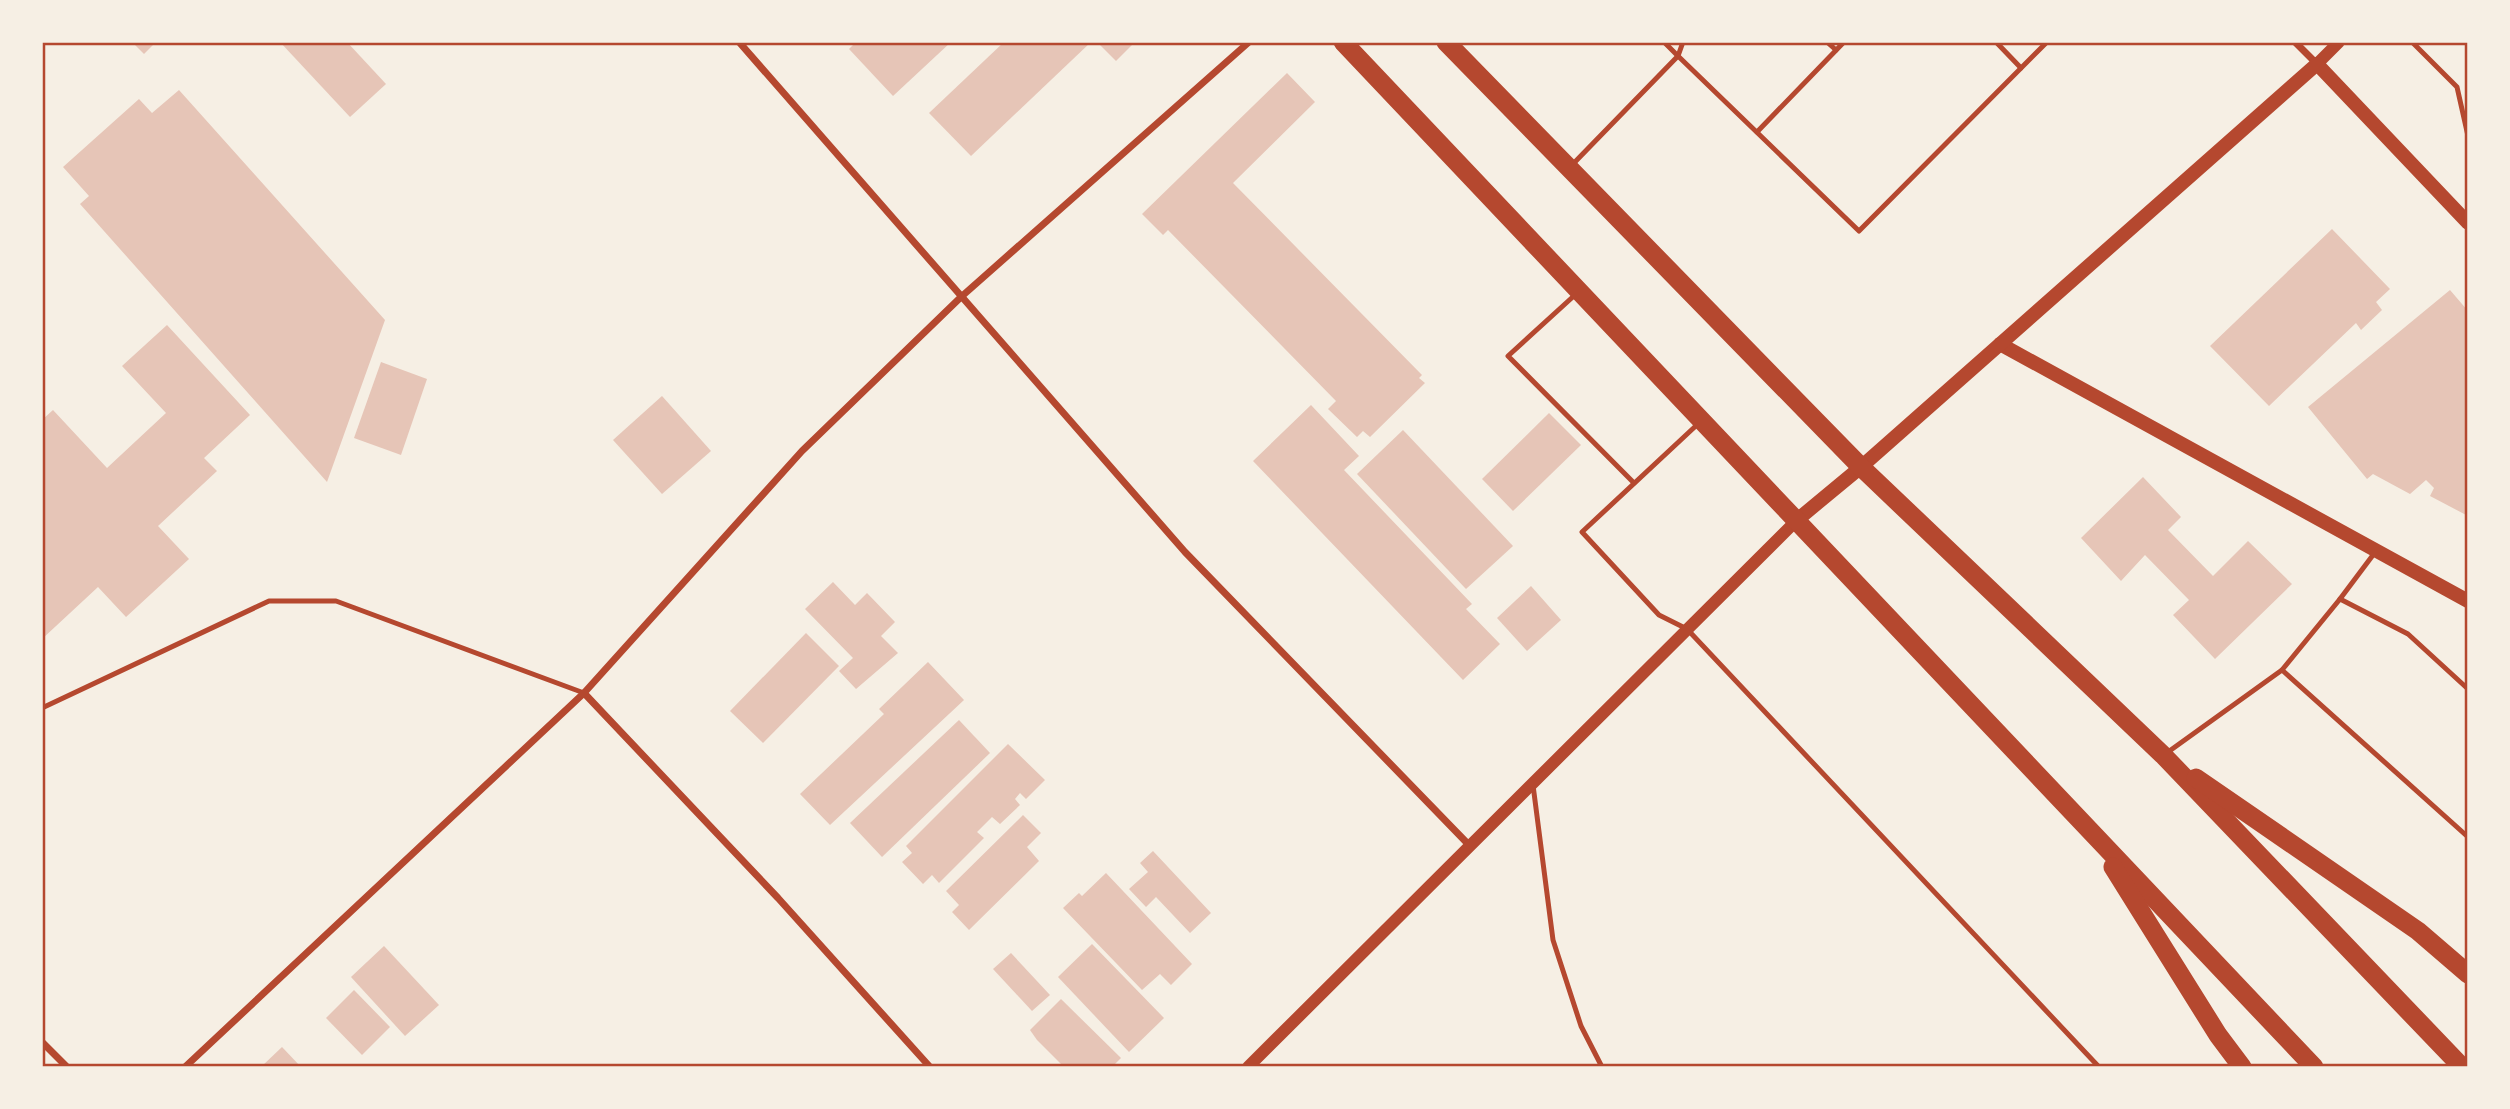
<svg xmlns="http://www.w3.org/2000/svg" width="2510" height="1109" viewBox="0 0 2510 1109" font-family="'Roboto Condensed',sans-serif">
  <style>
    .building { fill: #e6c5b7 }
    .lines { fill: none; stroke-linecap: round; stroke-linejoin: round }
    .service { stroke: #b5482f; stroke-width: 5 }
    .minor { stroke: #b5482f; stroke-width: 7 }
    .tertiary { stroke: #b5482f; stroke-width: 12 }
    .secondary { stroke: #b5482f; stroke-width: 14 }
    .trunk { stroke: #b5482f; stroke-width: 19 }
    .neatline { fill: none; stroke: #b5482f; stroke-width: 2.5 }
  </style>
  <rect width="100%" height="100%" fill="#f6efe4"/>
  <g class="building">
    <path d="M 132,42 L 156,42 L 144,54 Z"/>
    <path d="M 280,42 L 347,42 L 386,84 L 350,117 Z"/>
    <path d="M 856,42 L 951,42 L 893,96 L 849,49 Z"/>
    <path d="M 1004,42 L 1091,42 L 971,156 L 929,113 Z"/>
    <path d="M 1097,42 L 1135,42 L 1116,61 Z"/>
    <path d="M 1287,73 L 1315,102 L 1233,183 L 1422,375 L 1419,378 L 1425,383 L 1370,437 L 1363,431 L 1357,437 L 1328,409 L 1336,401 L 1168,230 L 1163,235 L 1142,214 Z"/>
    <path d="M 179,90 L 385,320 L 327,482 L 80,204 L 89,196 L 63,167 L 139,99 L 152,113 Z"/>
    <path d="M 2332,229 L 2390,289 L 2376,302 L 2382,310 L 2361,330 L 2356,323 L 2269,406 L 2210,346 Z"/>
    <path d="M 2450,290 L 2468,311 L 2468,516 L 2430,496 L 2434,488 L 2426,480 L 2410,494 L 2373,474 L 2367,479 L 2308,407 Z"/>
    <path d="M 167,325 L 250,415 L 204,458 L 217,471 L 158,526 L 189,559 L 126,617 L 98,587 L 42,639 L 42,420 L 53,410 L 107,468 L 166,413 L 122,366 Z"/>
    <path d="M 381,362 L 427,379 L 401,455 L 354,438 Z"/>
    <path d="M 662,396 L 711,451 L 662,494 L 613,440 Z"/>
    <path d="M 1311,405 L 1359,456 L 1344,470 L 1472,604 L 1466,609 L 1500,644 L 1463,680 L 1253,461 Z"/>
    <path d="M 1549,413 L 1581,445 L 1513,511 L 1482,479 Z"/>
    <path d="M 1403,430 L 1513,546 L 1466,589 L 1357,474 Z"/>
    <path d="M 2143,477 L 2181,517 L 2168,530 L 2213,576 L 2248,541 L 2292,584 L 2215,659 L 2173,615 L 2189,600 L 2145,555 L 2121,581 L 2081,538 Z"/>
    <path d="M 833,582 L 855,605 L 867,593 L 895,622 L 881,636 L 898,653 L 856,689 L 839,671 L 853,658 L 805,609 Z"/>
    <path d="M 1531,586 L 1561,620 L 1527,651 L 1497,618 Z"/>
    <path d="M 806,633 L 839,666 L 763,743 L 730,711 Z"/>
    <path d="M 928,662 L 964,700 L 830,825 L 800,794 L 884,714 L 879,709 Z"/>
    <path d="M 959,720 L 990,753 L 882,857 L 850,823 Z"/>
    <path d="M 1008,744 L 1045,780 L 1026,799 L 1020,793 L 1015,799 L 1020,805 L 1000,824 L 992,817 L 977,832 L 984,838 L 939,883 L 932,875 L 923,884 L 902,862 L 912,853 L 906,846 Z"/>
    <path d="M 1023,815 L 1041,833 L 1027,847 L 1039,861 L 969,930 L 952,912 L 959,905 L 946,891 Z"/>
    <path d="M 1153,851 L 1211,913 L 1190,933 L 1156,897 L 1146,907 L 1129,889 L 1148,872 L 1140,863 Z"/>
    <path d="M 1106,873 L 1192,964 L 1171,985 L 1160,974 L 1142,990 L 1063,908 L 1079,893 L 1082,896 Z"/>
    <path d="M 1092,944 L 1164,1018 L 1129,1052 L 1058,977 Z"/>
    <path d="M 384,946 L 439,1005 L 405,1036 L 351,977 Z"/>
    <path d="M 1011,953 L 1050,995 L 1032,1011 L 993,969 Z"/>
    <path d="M 354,990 L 390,1027 L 362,1055 L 326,1018 Z"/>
    <path d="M 1061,999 L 1121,1058 L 1112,1067 L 1064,1067 L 1037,1040 L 1030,1030 Z"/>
    <path d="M 282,1047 L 301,1067 L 261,1067 Z"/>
  </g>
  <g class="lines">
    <g class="service">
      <path d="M 1664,42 L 1678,56 L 1683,42"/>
      <path d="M 1827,42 L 1836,50"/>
      <path d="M 1996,42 L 2021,68"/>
      <path d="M 2412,42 L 2457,87 L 2468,136"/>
      <path d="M 1757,132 L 1844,42"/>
      <path d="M 1571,166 L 1678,56 L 1859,231 L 2047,42"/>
      <path d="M 1576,294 L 1508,356 L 1634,483"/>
      <path d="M 1700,422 L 1582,532 L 1659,615 L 1687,629 L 2099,1067"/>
      <path d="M 2340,599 L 2376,551"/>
      <path d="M 2468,689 L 2408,634 L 2340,599 L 2282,670 L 2468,837"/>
      <path d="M 42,708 L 269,601 L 336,601 L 584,693"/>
      <path d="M 2168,752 L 2282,670"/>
      <path d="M 1533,785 L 1553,940 L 1581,1026 L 1602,1067"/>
    </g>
    <g class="minor">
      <path d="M 739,42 L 1185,552 L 1469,845"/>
      <path d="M 2295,42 L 2317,64"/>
      <path d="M 584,693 L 778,898 L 930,1067"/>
      <path d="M 42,1042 L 67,1067"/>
      <path d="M 185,1067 L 584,693 L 802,451 L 961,297 L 1249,42"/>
    </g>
    <g class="tertiary">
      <path d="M 2317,64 L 2339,42"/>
      <path d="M 1248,1067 L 1797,520"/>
    </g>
    <g class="secondary">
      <path d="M 2000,344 L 2468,601"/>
      <path d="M 1797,520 L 1861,467 L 2317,64 L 2468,223"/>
    </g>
    <g class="trunk">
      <path d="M 1343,42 L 2314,1067"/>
      <path d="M 1446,42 L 1861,467 L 2163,755 L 2462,1067"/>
      <path d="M 2196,778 L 2418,931 L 2468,974"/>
      <path d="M 2113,867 L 2218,1035 L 2242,1067"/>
    </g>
  </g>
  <rect width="2510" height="1109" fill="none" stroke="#f6efe4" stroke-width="88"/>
  <rect x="44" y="44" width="2422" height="1021" class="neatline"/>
</svg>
